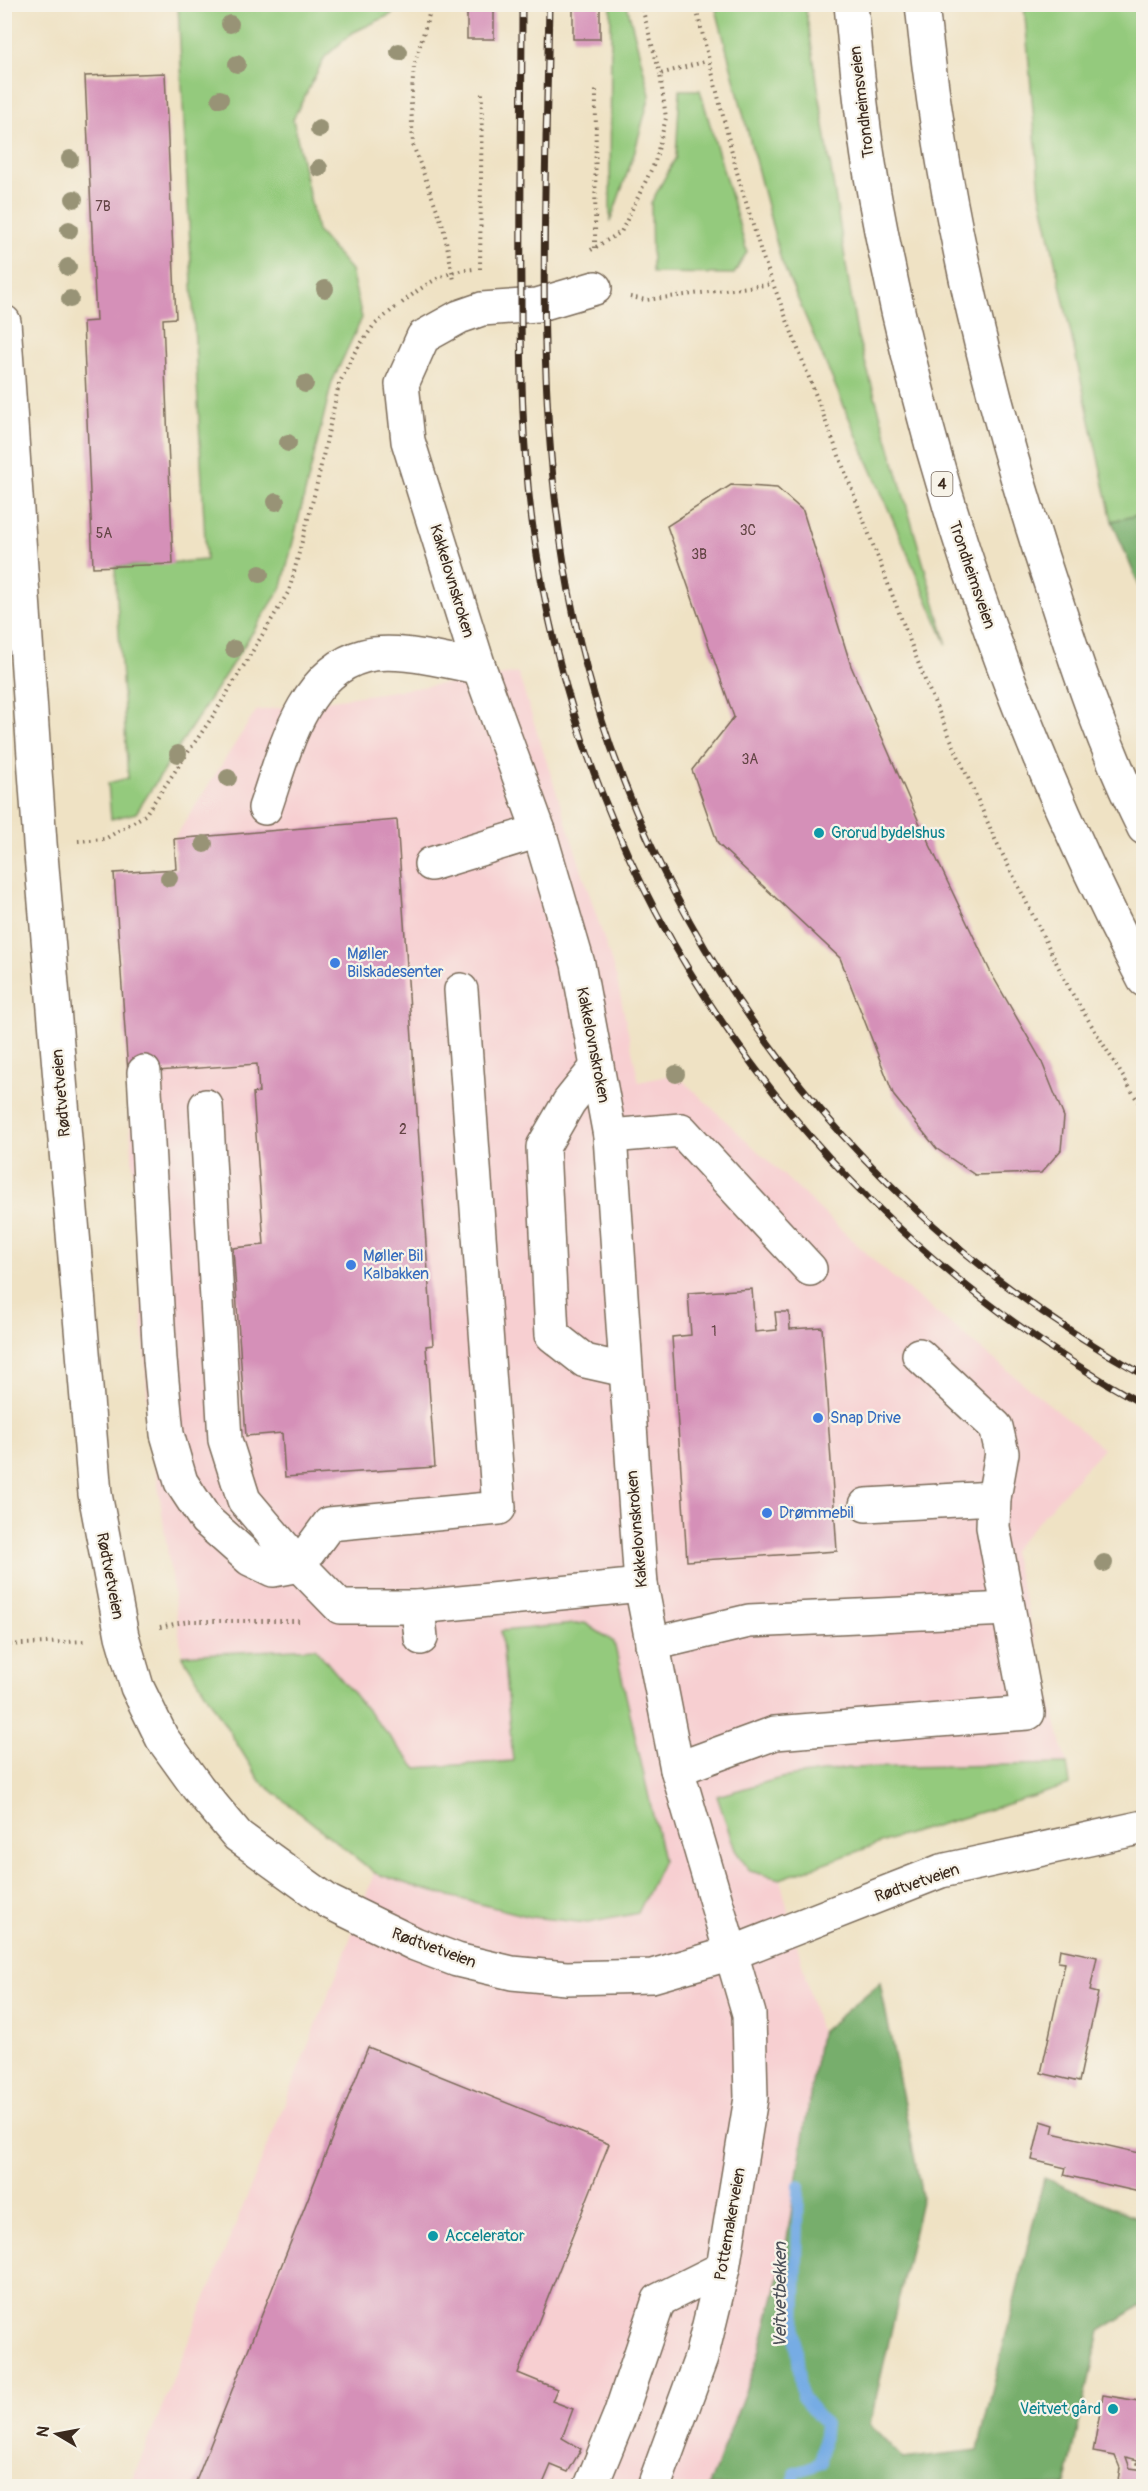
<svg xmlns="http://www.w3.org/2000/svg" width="1148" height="2491" viewBox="0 0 1148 2491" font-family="Pangolin,sans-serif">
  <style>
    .built { fill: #f7cfd1 }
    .green { fill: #94ca7d; stroke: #687a4e; stroke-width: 1.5 }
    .forest { fill: #77ae6c; stroke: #596c45; stroke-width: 1.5 }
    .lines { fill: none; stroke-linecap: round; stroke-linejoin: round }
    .stream { stroke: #76ace4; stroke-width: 12 }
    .building { fill: #d590b8 }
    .minor-casing { stroke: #7a6a58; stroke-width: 36 }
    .highway-casing { stroke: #7a6a58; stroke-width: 36 }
    .path { stroke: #7a6a58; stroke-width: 4; stroke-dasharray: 1.5 4.5; stroke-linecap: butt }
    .minor { stroke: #fff; stroke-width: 33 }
    .highway { stroke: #fff; stroke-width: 33 }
    .rail-casing { stroke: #3b2a1e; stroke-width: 7 }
    .rail { stroke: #f7f3e8; stroke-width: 4.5; stroke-dasharray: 14; stroke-linecap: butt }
    .tree { fill: #989376 }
    .culture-dot { fill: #0f9aa8; stroke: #f7f3e8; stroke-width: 2 }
    .shop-dot { fill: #3f7fe0; stroke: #f7f3e8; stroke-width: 2 }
    .labels { text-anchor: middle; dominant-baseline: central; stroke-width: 4.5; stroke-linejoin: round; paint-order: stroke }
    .number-label { font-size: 14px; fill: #624444 }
    .shield { fill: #f7f3e8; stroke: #73665b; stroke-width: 1.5 }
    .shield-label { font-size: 15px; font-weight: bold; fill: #3b2a1e }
    .street-label { font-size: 16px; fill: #3b2a1e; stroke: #f7f3e8 }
    .culture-label { font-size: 16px; fill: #0d838f; stroke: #f7f3e8; text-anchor: start }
    .shop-label { font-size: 16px; fill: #366cbe; stroke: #f7f3e8; text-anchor: start }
    .water-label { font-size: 18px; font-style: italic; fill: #4d5159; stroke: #f7f3e8 }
  </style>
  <rect width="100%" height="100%" fill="#f7f3e8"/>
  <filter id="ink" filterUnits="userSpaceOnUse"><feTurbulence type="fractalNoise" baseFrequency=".0167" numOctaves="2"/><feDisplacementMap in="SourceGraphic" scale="12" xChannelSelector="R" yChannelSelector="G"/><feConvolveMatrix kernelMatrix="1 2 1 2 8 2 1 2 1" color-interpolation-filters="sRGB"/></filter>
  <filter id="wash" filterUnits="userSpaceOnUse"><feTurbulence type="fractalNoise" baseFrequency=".008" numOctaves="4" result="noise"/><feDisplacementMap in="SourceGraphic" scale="24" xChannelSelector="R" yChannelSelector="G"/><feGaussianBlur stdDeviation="1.35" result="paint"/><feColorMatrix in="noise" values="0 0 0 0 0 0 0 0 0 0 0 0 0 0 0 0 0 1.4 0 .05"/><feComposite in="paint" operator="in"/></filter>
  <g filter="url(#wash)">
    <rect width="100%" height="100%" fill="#efe2c4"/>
    <path class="built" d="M 518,673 L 616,976 L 639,1082 L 676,1074 L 883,1269 L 1103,1448 L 1012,1551 L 1067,1764 L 849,1768 L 781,1778 L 718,1797 L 750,1871 L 780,1879 L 820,2033 L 784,2257 L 757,2360 L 709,2486 L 130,2486 L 342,1961 L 374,1873 L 260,1781 L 182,1655 L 149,1421 L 114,873 L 176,869 L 174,839 L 256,711 Z"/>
    <g class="green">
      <path d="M 178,5 L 396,5 L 392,14 L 352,33 L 325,57 L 293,119 L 317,231 L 351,270 L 362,318 L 332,382 L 282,587 L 136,813 L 111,819 L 108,783 L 128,778 L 115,567 L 206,560 Z"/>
      <path d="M 611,5 L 627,5 L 650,95 L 634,154 L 610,222 Z"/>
      <path d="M 715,5 L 805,5 L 857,334 L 947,645 L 781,260 Z"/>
      <path d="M 1024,5 L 1143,5 L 1143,514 L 1112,521 L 1040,193 Z"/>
      <path d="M 680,90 L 700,90 L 747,252 L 734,274 L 652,273 L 651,203 L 676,157 Z"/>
      <path d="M 585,1623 L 614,1642 L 663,1860 L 638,1913 L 588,1923 L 531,1917 L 422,1889 L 375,1873 L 260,1781 L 182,1655 L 315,1648 L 416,1768 L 513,1761 L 501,1631 Z"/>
      <path d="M 1067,1764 L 1070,1785 L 892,1839 L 780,1879 L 750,1871 L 735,1850 L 717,1796 L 781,1778 L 849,1768 Z"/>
    </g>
    <g class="forest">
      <path d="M 1143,514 L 1144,514 L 1143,595 L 1112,521 Z"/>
      <path d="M 880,1983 L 922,2196 L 870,2424 L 903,2459 L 978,2450 L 1044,2178 L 1143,2220 L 1143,2304 L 1100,2331 L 1065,2486 L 709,2486 L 757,2360 L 784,2257 L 820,2033 Z"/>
    </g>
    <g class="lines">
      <path class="stream" d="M 792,2486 L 796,2472 L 821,2463 L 825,2424 L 802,2397 L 795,2332 L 799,2185"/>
    </g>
    <g id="blocks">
      <g class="building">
        <rect x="467" y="4" width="27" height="35"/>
        <rect x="573" y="4" width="27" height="35"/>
        <path d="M 165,73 L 176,318 L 163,319 L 173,564 L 93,567 L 83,322 L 96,321 L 85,76 Z"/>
        <path d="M 731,485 L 777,488 L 803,511 L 851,666 L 919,822 L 991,973 L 1041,1060 L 1064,1117 L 1061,1150 L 1041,1173 L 975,1175 L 937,1149 L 894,1096 L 840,958 L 718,844 L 692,770 L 734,717 L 667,526 Z"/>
        <path d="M 397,820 L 433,1345 L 426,1346 L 435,1467 L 285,1477 L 282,1433 L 246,1436 L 233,1248 L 264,1245 L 253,1093 L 259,1092 L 257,1064 L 128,1073 L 114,873 L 176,869 L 174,839 Z"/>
        <path d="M 752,1289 L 755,1332 L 777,1330 L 775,1312 L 789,1312 L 790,1329 L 822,1327 L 837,1551 L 687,1561 L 672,1337 L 691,1335 L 688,1293 Z"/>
        <path d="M 1060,1949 L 1097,1957 L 1090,1991 L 1098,1993 L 1079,2082 L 1041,2073 L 1065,1963 L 1058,1962 Z"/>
        <path d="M 368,2047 L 609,2144 L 518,2373 L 557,2389 L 552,2401 L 573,2409 L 562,2438 L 581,2449 L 568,2472 L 551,2465 L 542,2486 L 194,2486 Z"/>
        <path d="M 1041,2121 L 1054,2125 L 1052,2133 L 1144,2154 L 1144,2193 L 1064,2175 L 1066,2168 L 1032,2160 Z"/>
        <path d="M 1103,2395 L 1144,2402 L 1144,2465 L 1137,2464 L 1138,2460 L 1126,2457 L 1130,2468 L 1144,2470 L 1144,2486 L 1117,2486 L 1120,2468 L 1115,2456 L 1093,2452 Z"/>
      </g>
    </g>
  </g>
  <g filter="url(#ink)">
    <use href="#blocks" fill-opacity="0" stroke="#7a6a58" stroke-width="1.5"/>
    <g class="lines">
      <defs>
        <g id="minor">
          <path d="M 595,288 L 537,305 L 482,309 L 459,317 L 423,337 L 402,384 L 408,441 L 479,667 L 539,831 L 578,964 L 610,1136 L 641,1585 L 677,1769 L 749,2014 L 751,2098 L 723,2268 L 701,2358 L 654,2486"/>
          <path d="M 4,322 L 40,843 L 95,1494 L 122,1636 L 137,1687 L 162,1738 L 198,1788 L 238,1836 L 329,1902 L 415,1944 L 457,1960 L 512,1973 L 566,1978 L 652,1976 L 732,1953 L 941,1871 L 1144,1827"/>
          <path d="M 265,808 C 283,756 302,672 364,656 C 396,647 447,662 479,667"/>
          <path d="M 431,864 L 539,831"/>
          <path d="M 597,1067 L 569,1102 L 543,1147 L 552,1335 L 585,1361 L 625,1370"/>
          <path d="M 144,1072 L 160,1360 L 167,1434 L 181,1482 L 206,1520 L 250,1559 L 273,1570 L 299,1565 L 329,1524 L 499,1508 L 461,990"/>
          <path d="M 206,1106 L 225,1440 L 244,1500 L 299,1565 L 340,1607 L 418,1607 L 641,1585"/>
          <path d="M 610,1136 L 681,1130 L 810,1269"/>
          <path d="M 866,1505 L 994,1498"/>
          <path d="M 418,1607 L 421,1638"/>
          <path d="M 652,1644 L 749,1621 L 1008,1609"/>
          <path d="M 677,1769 L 775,1733 L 1028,1713 L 993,1527 L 994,1498 L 1002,1453 L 996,1427 L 919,1355"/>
          <path d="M 591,2486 L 620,2415 L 659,2300 L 723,2268"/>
        </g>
        <g id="highway">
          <path d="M 851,4 C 857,69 863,135 875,199 C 925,471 1015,734 1144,980"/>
          <path d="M 922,4 C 942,205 989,400 1053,591 C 1079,672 1106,752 1144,828"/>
        </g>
      </defs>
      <use href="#minor" class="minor-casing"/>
      <use href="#highway" class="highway-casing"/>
      <g class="path">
        <path d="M 432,4 L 414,66 L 411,103 L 413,145 L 443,226 L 454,280"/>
        <path d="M 641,4 L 660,74"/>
        <path d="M 695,4 L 738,176 L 762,255 L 926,683 L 995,839 L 1070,990 L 1144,1111"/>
        <path d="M 595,248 L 596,89"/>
        <path d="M 591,250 L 621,232 L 655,162 L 666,118 L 660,74 L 707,61"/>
        <path d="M 480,269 L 482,89"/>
        <path d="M 630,297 L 646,300 L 772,284"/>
        <path d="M 402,303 C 425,284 444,271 475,269"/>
        <path d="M 78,841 L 105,839 L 145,815 L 215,713 L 289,591 L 316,488 L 339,384 L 355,352 L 374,325 L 396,307"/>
        <path d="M 160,1627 L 188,1621 L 301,1621"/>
        <path d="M 4,1645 L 85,1641"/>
      </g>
      <use href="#minor" class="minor"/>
      <use href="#highway" class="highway"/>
      <defs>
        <g id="rail">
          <path d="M 522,4 C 522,100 520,196 521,292 C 521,368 522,445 532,521 C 582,901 811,1220 1144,1405"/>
          <path d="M 549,4 C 546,190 534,380 564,563 C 619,904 843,1209 1144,1375"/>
        </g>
      </defs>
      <use href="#rail" class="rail-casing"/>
      <use href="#rail" class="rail"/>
    </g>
    <g class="tree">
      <circle cx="230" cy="24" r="9"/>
      <circle cx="399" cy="52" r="9"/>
      <circle cx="237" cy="64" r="9"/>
      <circle cx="220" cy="99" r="9"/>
      <circle cx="319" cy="129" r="9"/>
      <circle cx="70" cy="159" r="9"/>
      <circle cx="319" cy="168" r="9"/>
      <circle cx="74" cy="199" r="9"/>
      <circle cx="69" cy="230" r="9"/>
      <circle cx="68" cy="267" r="9"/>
      <circle cx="325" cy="289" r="9"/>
      <circle cx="70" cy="299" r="9"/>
      <circle cx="305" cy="384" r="9"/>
      <circle cx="288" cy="443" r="9"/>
      <circle cx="276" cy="502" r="9"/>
      <circle cx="260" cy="574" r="9"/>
      <circle cx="234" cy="649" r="9"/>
      <circle cx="178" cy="754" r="9"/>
      <circle cx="228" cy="778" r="9"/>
      <circle cx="204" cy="844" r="9"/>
      <circle cx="169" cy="878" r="9"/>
      <circle cx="676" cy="1074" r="9"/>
      <circle cx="1104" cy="1563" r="9"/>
    </g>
  </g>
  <g class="culture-dot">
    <circle cx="819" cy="833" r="6"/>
    <circle cx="433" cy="2236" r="6"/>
    <circle cx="1113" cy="2409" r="6"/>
  </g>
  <g class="shop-dot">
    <circle cx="335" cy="963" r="6"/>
    <circle cx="351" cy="1265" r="6"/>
    <circle cx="818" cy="1418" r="6"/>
    <circle cx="767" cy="1513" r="6"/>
  </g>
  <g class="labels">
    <g class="number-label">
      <text x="103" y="206">7B</text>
      <text x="748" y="530">3C</text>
      <text x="104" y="533">5A</text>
      <text x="699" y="554">3B</text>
      <text x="750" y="759">3A</text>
      <text x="403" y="1129">2</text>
      <text x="714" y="1331">1</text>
    </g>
    <rect class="shield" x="931.5" y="472" width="21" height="24" rx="4.5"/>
    <g class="shield-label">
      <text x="942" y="484">4</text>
    </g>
    <g class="street-label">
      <text transform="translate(862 102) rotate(-97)">Trondheimsveien</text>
      <text transform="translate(972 575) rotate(71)">Trondheimsveien</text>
      <text transform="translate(452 581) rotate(73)">Kakkelovnskroken</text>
      <text transform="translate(593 1045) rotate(79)">Kakkelovnskroken</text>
      <text transform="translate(61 1093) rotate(-95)">Rødtvetveien</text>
      <text transform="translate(637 1529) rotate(-95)">Kakkelovnskroken</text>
      <text transform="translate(110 1576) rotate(79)">Rødtvetveien</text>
      <text transform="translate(917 1883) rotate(-19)">Rødtvetveien</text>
      <text transform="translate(434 1948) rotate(20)">Rødtvetveien</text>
      <text transform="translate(730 2224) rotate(-80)">Pottemakerveien</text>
    </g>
    <g class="culture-label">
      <text x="831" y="833">Grorud bydelshus</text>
      <text x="445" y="2236">Accelerator</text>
      <text x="1101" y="2409" text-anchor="end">Veitvet gård</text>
    </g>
    <g class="shop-label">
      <text x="347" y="954">Møller<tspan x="347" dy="18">Bilskadesenter</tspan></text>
      <text x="363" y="1256">Møller Bil<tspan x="363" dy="18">Kalbakken</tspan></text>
      <text x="830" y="1418">Snap Drive</text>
      <text x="779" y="1513">Drømmebil</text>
    </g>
    <g class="water-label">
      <text transform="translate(780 2295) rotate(-90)">Veitvetbekken</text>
    </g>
  </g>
  <rect width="1148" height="2491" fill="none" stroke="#f7f3e8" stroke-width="24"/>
  <g transform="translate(57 2434) rotate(280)" stroke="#f7f3e8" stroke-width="4.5" paint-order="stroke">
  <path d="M0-4.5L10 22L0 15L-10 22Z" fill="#3b2a1e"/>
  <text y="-9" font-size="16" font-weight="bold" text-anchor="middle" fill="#3b2a1e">N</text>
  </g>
</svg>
